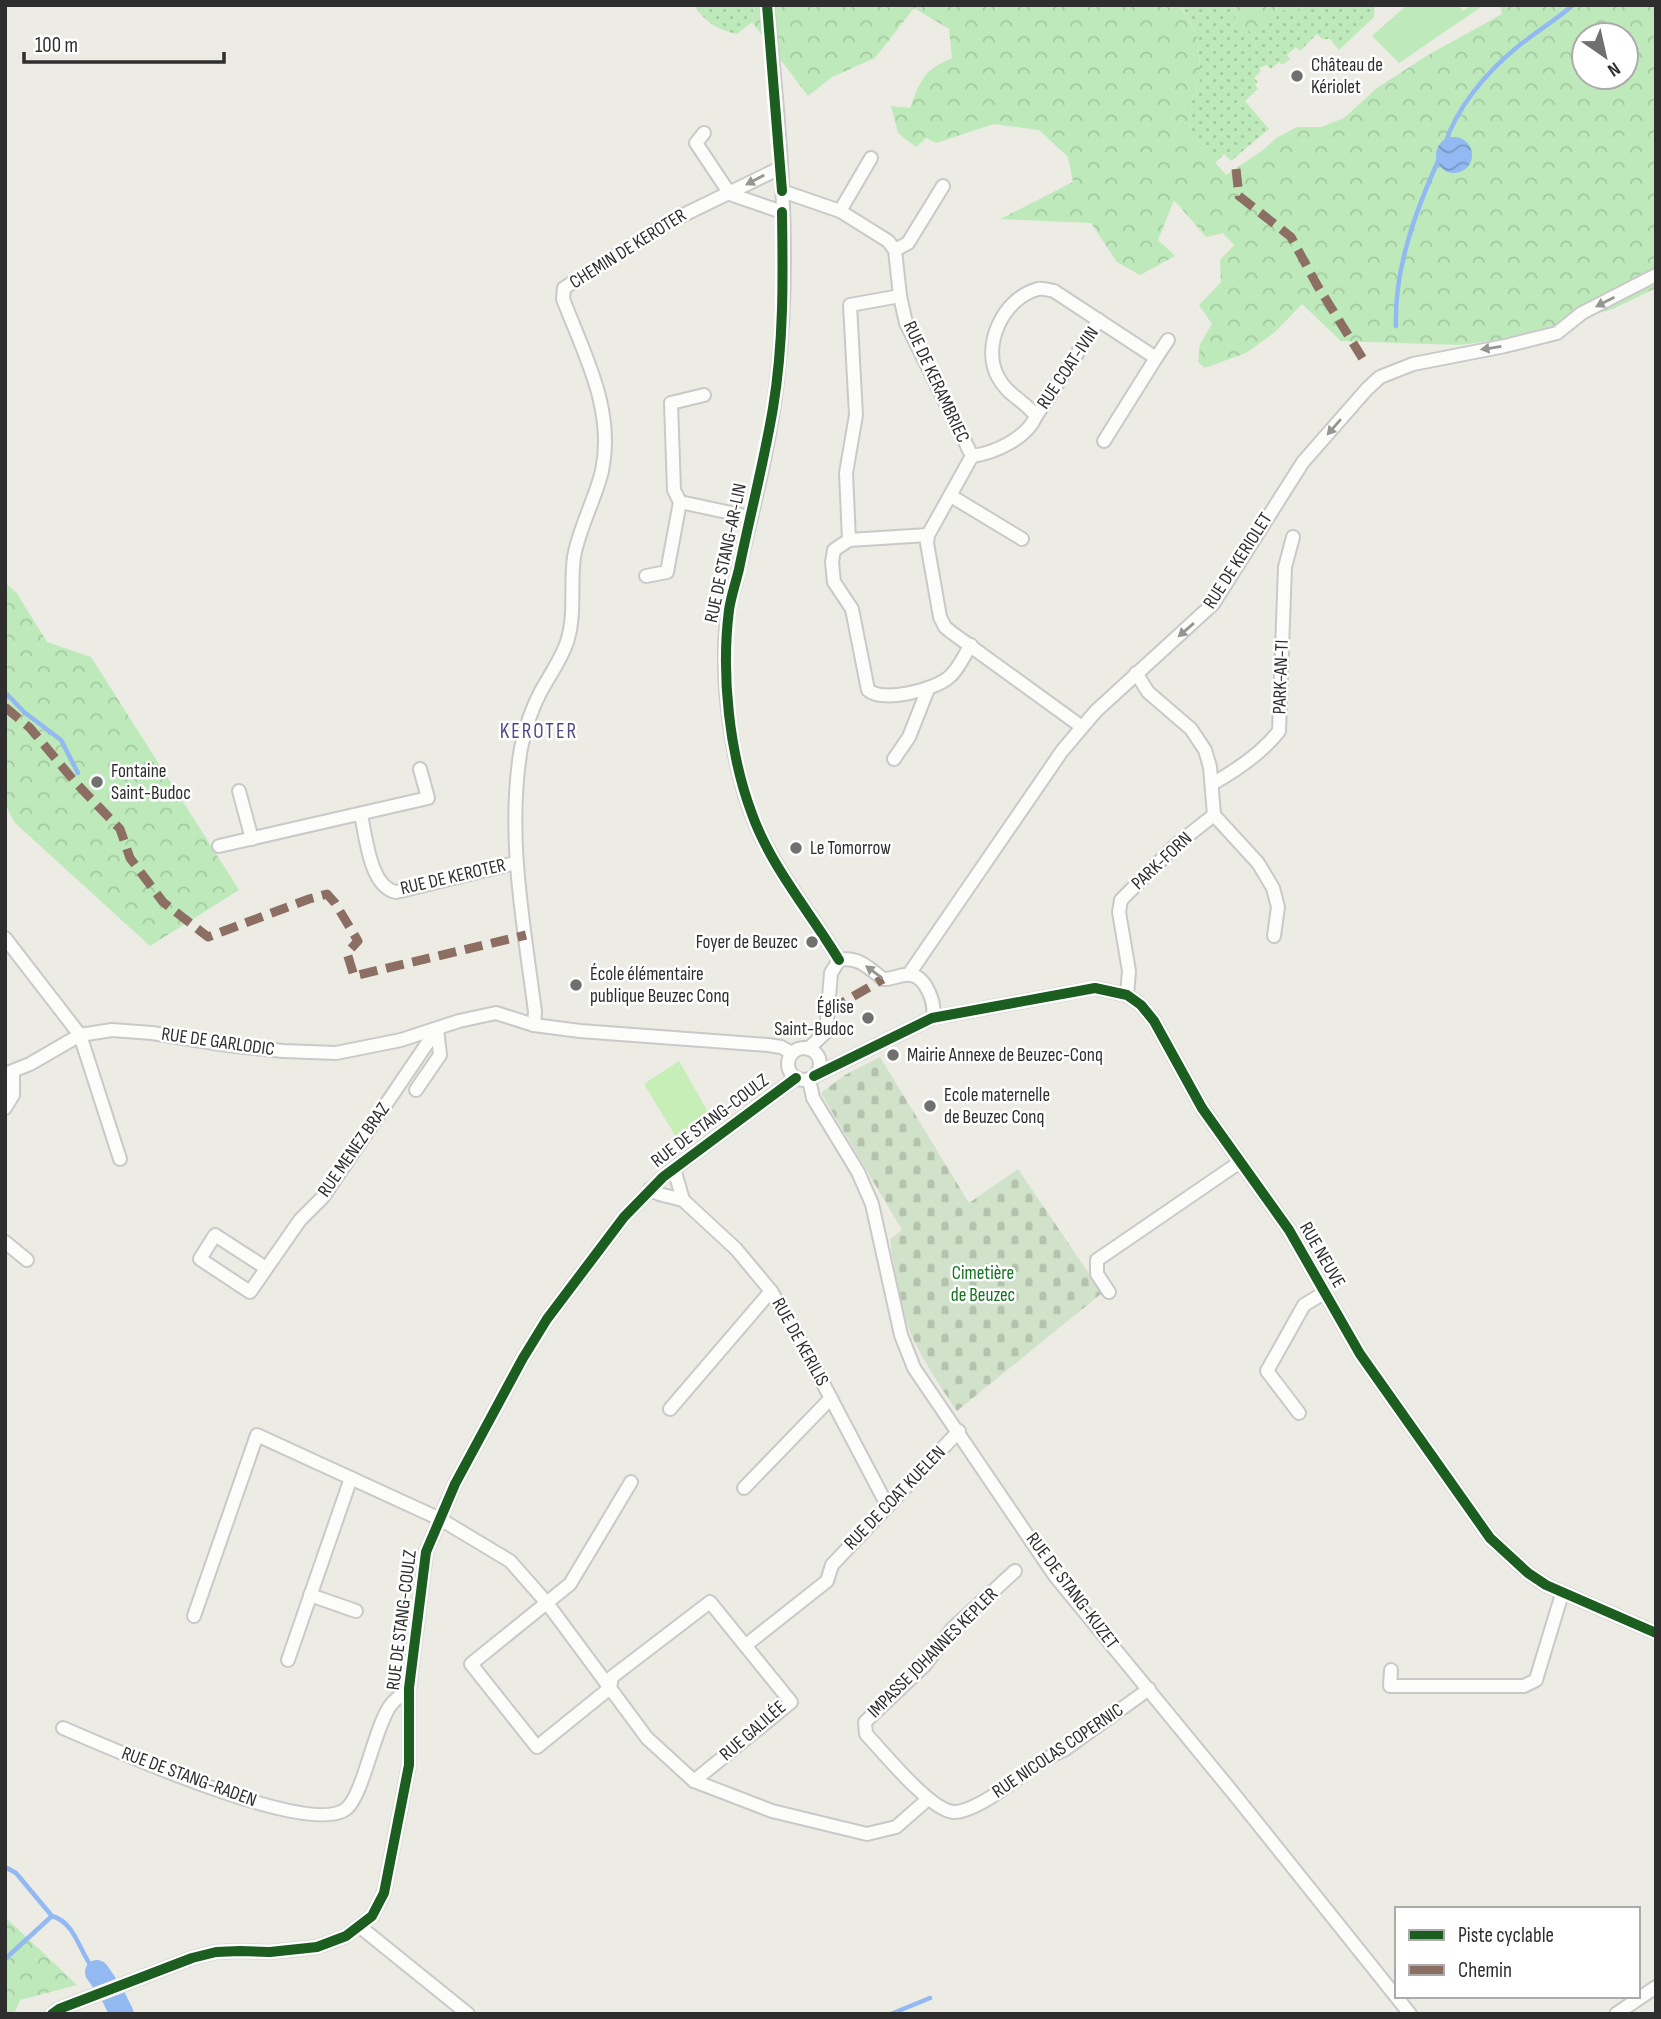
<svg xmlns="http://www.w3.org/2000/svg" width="1661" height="2019" viewBox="0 0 1661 2019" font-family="'Sofia Sans Condensed',sans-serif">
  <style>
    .grass { fill: url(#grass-dots) }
    .forest { fill: url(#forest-crowns); fill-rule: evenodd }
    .cemetery { fill: url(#cemetery-stones) }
    .garden { fill: #beeabb }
    .pitch { fill: #c8eeb8 }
    .water { fill: url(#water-waves) }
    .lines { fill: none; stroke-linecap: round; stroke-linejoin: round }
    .stream { stroke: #92b9f2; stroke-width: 4.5 }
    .river { stroke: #92b9f2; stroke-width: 24 }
    .minor-casing { stroke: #cac9c9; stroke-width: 16 }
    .minor { stroke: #fcfcfb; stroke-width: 12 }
    .quiet { stroke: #8d6e63; stroke-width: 9; stroke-dasharray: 18 9; stroke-linecap: butt }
    .cycleway-casing { stroke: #fff; stroke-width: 15 }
    .cycleway { stroke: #1b5e20; stroke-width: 10 }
    .oneway { fill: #959594 }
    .poi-dot { fill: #70706e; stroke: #fff; stroke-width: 2.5 }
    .labels { text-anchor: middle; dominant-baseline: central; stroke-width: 5; stroke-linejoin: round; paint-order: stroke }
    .poi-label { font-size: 19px; fill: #2e2e2e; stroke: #fff; text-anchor: start }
    .street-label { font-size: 19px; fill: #2e2e2e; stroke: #fff }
    .park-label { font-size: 19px; fill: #157321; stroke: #fff }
    .neighbourhood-label { font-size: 21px; letter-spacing: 2px; fill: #524983; stroke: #fff }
  </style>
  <defs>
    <pattern id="grass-dots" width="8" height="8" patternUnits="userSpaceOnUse" patternTransform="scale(1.75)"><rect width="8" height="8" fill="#beeabb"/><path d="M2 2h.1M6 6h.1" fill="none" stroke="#a4c9a1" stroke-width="1.8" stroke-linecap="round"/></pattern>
    <pattern id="forest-crowns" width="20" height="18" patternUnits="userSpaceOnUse" patternTransform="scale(1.75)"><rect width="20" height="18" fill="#beeabb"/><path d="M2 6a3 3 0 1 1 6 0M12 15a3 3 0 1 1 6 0" fill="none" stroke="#a4c9a1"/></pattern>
    <pattern id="cemetery-stones" width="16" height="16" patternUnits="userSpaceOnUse" patternTransform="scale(1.75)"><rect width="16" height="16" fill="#d1e2ca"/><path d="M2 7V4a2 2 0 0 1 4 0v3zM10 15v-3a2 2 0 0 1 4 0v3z" fill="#b4c2ae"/></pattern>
    <pattern id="water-waves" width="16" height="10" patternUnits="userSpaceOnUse" patternTransform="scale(1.75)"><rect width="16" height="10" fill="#92b9f2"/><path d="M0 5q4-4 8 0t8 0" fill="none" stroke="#7897c4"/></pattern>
  </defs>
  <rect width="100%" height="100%" fill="#ecebe4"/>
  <g class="grass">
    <path d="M 694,5 L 754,5 L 752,22 L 737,34 C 720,31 703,21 694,5 Z"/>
    <path d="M 1180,5 L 1234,5 L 1236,22 L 1284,10 L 1302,13 L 1295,5 L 1375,5 L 1374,17 L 1339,50 L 1330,39 L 1322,39 L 1317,34 L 1300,51 L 1296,47 L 1287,55 L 1290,59 L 1282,65 L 1279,62 L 1271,69 L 1267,65 L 1259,68 L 1261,71 L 1254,78 L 1258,82 L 1255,85 L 1258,89 L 1245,101 L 1269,129 L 1231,161 L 1224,154 L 1215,163 L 1189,133 L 1192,100 L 1200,79 L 1200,65 L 1197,34 Z"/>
  </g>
  <g class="forest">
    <path d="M 754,5 L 1179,5 L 1197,34 L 1200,65 L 1200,79 L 1192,100 L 1189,133 L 1226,175 L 1262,151 L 1276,138 L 1297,127 L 1321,127 L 1344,118 L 1377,88 L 1428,55 L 1502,14 L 1500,5 L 1656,5 L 1656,288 L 1613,309 L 1505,339 L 1460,345 L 1341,341 L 1302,304 L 1275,332 L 1246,353 L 1205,368 L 1198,362 L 1200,344 L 1212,324 L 1199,305 L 1221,282 L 1220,260 L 1234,245 L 1223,233 L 1206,237 L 1174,200 L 1158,240 L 1175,256 L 1140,275 L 1117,262 L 1091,223 L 1000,219 L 1073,182 L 1068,157 L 1039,130 L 994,124 L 936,143 L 926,138 L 916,147 L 898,133 L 891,106 L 910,108 C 921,80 923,70 952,58 L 949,29 L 914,8 L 875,58 L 832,77 L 808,96 L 752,22 ZM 1584,35 L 1626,35 L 1626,77 L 1584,77 Z"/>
    <path d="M 1234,5 L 1295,5 L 1303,14 L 1297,16 L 1292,11 L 1287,14 L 1284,10 L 1254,35 L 1236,22 Z"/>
    <path d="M 5,583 L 16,592 L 47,642 L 91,657 L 239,890 L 150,946 L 14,822 L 5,804 Z"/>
    <path d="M 5,1917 L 77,1985 L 20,2000 L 14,2014 L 5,2014 Z"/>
  </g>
  <path class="cemetery" d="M 880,1057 L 969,1203 L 1018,1169 L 1102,1293 L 957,1411 C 936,1380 915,1350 904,1315 C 897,1291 894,1264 890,1239 L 902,1230 L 821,1093 L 845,1075 Z"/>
  <path class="garden" d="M 1407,5 L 1459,5 L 1463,11 L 1470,5 L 1484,5 L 1399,63 L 1372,36 Z"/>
  <path class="pitch" d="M 679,1061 L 712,1119 L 678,1140 L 644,1084 Z"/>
  <circle class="water" cx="1454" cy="155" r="18"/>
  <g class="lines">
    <g class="stream">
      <path d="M 1445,144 C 1457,107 1486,73 1516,48 C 1534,33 1555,21 1573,5"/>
      <path d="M 1396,326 C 1394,269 1416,210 1439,159"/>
      <path d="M 5,692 L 24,712 L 61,740 L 78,773"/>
      <path d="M 5,1867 L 16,1873 L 52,1916 C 74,1922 79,1949 91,1966"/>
      <path d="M 5,1959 L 52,1916"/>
      <path d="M 891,2014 L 930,1998"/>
    </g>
    <g class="river">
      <path d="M 97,1972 L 104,1982"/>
      <path d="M 113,1996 L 122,2014"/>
    </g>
    <defs>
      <g id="minor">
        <path d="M 767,5 C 780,129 792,256 777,380 C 770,446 752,511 737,576 C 735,586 731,596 729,607 C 718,669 731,767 756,825 C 777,873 812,915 839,960"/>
        <path d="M 704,133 L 696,143 L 730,194"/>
        <path d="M 782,191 L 840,211 L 888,241 L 895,250 L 900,296 L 906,323 L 972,456"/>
        <path d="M 730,194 L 782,212"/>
        <path d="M 840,211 L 871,158"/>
        <path d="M 895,250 L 908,243 L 943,186"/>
        <path d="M 1036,416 C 1025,401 1007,395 998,377 C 981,346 1003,298 1038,289 C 1043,288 1049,290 1054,291 L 1156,358 L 1168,340"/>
        <path d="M 1104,441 L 1156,358"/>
        <path d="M 972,456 L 928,535 L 927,543 L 940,617 L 945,627 L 951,632 L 1082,727"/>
        <path d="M 972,456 C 995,453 1027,438 1036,416 L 1099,320"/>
        <path d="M 951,496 L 1022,539"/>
        <path d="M 680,502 L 750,517"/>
        <path d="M 928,535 L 849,540 L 834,550 L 832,562 L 834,582 L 852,609 L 868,690 C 883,703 933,690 948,678 C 958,671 964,655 971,645"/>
        <path d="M 849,540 L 846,473 L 856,415 L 850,305 L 900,296"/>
        <path d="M 646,576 L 667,572 L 680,502 L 674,490 L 671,403 L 704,395"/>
        <path d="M 1136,673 L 1148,692 L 1191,729 L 1205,750 L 1210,767 L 1214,815 L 1258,863 L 1273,888 L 1278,907 L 1274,936"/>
        <path d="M 894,759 L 909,737 L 928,689"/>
        <path d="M 1212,784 C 1235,771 1262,753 1279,731 L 1285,567 L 1293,537"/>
        <path d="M 239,791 L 252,839"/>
        <path d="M 361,815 C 366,837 370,887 396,892 L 515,863"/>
        <path d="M 219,846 L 428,798 L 420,769"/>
        <path d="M 5,938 L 80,1035 L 120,1159"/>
        <path d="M 909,974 L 1062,751 L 1096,711 L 1213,604 L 1303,462 L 1367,389 L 1380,377 L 1413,364 L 1505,346 L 1557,333 L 1582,313 L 1656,275"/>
        <path d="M 1127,995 L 1129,971 L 1119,912 L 1121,900 L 1176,845 L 1214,815"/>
        <path d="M 534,1025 L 535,1012 C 524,925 506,836 521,748 C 525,730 531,710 540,693 C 549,676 561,660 567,642 C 576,614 570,585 574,557 C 579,528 595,500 602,471 C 615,410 584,354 563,299 L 564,288 L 669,222 L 780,168"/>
        <circle cx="804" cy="1064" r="16"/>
        <path d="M 808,1049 L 826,1032 L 831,973 L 839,960 C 858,956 869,968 883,979 C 892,980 902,973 911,975 C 926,977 937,1005 932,1018"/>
        <path d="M 5,1074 L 30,1064 L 80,1035 L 112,1030 L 152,1033 L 227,1045 L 283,1051 L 336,1053 L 401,1040 L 459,1021 L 496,1013 L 534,1025 L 580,1031 L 768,1045 L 781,1047 L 792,1053"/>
        <path d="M 814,1076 L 932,1018 L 1095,988 L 1127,995 L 1141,1005 L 1154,1021 L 1202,1108 L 1289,1230 L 1360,1354 L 1490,1538 L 1528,1573 L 1546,1585 L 1656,1633"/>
        <path d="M 809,1079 L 813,1098 L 858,1172 L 872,1204 L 901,1335 L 914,1368 L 1055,1576 L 1234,1794 L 1410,2014"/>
        <path d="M 416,1090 L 440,1055 L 437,1029"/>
        <path d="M 5,1108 L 13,1095 L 13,1071"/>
        <path d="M 674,1169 L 683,1200"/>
        <path d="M 650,1189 L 659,1194 L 683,1200 L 736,1249 L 771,1291 L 796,1332 L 887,1505"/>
        <path d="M 5,1242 L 27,1260"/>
        <path d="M 266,1268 L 215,1235 L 200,1259 L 250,1292 L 300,1220 L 323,1197 L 437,1029"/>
        <path d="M 1109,1292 L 1097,1274 L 1097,1260 L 1240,1162"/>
        <path d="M 670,1409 L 771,1291"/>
        <path d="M 1299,1413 L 1267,1371 L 1304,1305 L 1324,1293"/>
        <path d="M 631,1482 L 570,1584 L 471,1664 L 537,1747 L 610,1688 L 612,1677 L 710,1602 L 791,1702 L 694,1781"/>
        <path d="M 744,1488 L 831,1398"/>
        <path d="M 1015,1571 L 952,1629 L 925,1665 L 865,1722 L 866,1734 C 884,1753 929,1809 953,1812 C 966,1813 991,1798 1001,1790 C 1022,1776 1041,1759 1064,1750 L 1149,1689"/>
        <path d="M 310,1595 L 356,1611"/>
        <path d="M 194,1616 L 257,1435 L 440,1519 L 510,1561 L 547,1603 L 647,1738 L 694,1781 L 772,1811 L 867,1834 L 896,1827 L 928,1799"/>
        <path d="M 746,1645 L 827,1581 L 832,1565 L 959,1431"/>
        <path d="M 288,1660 L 351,1478"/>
        <path d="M 1391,1670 L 1390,1686 L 1524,1686 L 1536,1680 L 1538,1673 L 1562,1594"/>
        <path d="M 63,1728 C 108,1747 309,1838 346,1809 C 363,1796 374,1729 390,1706 C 395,1699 403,1694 409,1688"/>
        <path d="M 359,1926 L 468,2014"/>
        <path d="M 52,2014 L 59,2009 L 192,1958 L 216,1952 L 240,1951 L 270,1952 L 317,1947 L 346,1936 L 372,1916 L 384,1893 L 409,1765 L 409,1688 L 426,1552 L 455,1484 L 523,1358 L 547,1319 L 624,1217 L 663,1177 L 796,1078"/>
        <path d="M 1616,2014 L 1656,1987"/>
      </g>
    </defs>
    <use href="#minor" class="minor-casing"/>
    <use href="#minor" class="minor"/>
    <g class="quiet">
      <path d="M 1236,169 L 1239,196 L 1291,237 L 1317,285 L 1363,359 L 1365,366"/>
      <path d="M 5,707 L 30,728 L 75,782 L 120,829 L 130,858 L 163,902 L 208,937 L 309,899 L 327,894 L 335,903 L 358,941 L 347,953 L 354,976 L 526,935"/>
      <path d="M 830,1010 L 883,979"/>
    </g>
    <defs>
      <g id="cycleway">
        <path d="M 767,5 L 782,191"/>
        <path d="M 782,212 C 783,277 784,342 773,408 C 764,462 750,515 739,569 C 736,582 731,596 729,610 C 721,674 729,753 752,814 C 771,867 810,912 839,960"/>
        <path d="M 814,1076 L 932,1018 L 1095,988 L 1127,995 L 1141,1005 L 1154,1021 L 1202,1108 L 1289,1230 L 1360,1354 L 1490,1538 L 1528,1573 L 1546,1585 L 1656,1633"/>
        <path d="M 52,2014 L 59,2009 L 192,1958 L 216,1952 L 240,1951 L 270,1952 L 317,1947 L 346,1936 L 372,1916 L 384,1893 L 409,1765 L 409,1688 L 426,1552 L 455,1484 L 523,1358 L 547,1319 L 624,1217 L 663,1177 L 796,1078"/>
      </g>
    </defs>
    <use href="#cycleway" class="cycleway-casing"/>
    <use href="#cycleway" class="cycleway"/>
  </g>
  <defs><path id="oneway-solid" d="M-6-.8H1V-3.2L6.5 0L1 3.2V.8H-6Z" transform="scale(1.75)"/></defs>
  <g class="oneway">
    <use href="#oneway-solid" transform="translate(755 180) rotate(152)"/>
    <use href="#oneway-solid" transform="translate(1605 302) rotate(153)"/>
    <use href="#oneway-solid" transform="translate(1491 348) rotate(171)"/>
    <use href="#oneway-solid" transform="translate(1334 427) rotate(131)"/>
    <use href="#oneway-solid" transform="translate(1186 630) rotate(139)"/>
    <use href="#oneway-solid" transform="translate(874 972) rotate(-143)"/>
  </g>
  <g class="poi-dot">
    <circle cx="1297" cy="76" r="7"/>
    <circle cx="97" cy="782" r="7"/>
    <circle cx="796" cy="848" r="7"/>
    <circle cx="812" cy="942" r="7"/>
    <circle cx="576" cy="985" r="7"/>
    <circle cx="868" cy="1018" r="7"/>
    <circle cx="893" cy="1055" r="7"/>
    <circle cx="930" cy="1106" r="7"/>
  </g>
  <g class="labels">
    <g class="poi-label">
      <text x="1311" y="65">Château de<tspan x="1311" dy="22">Kériolet</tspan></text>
      <text x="111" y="771">Fontaine<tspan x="111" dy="22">Saint-Budoc</tspan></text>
      <text x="810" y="848">Le Tomorrow</text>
      <text x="798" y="942" text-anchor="end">Foyer de Beuzec</text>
      <text x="590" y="974">École élémentaire<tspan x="590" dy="22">publique Beuzec Conq</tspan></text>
      <text x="854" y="1007" text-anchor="end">Église<tspan x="854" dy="22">Saint-Budoc</tspan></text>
      <text x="907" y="1055">Mairie Annexe de Beuzec-Conq</text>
      <text x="944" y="1095">Ecole maternelle<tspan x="944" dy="22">de Beuzec Conq</tspan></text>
    </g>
    <g class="street-label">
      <text transform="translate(628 249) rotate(-32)">CHEMIN DE KEROTER</text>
      <text transform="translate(1068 368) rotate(-56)">RUE COAT-IVIN</text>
      <text transform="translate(936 382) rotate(65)">RUE DE KERAMBRIEC</text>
      <text transform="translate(726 553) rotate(-78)">RUE DE STANG-AR-LIN</text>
      <text transform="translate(1238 561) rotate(-57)">RUE DE KERIOLET</text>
      <text transform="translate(1281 677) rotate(-88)">PARK-AN-TI</text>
      <text transform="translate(1162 861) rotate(-43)">PARK-FORN</text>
      <text transform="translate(453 877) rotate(-13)">RUE DE KEROTER</text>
      <text transform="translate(218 1042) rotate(8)">RUE DE GARLODIC</text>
      <text transform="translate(710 1121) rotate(-37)">RUE DE STANG-COULZ</text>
      <text transform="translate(354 1150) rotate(-55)">RUE MENEZ BRAZ</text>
      <text transform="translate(1322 1255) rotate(60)">RUE NEUVE</text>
      <text transform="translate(800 1342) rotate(61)">RUE DE KERILIS</text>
      <text transform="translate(895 1498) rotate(-46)">RUE DE COAT KUELEN</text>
      <text transform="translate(1072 1591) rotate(53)">RUE DE STANG-KUZET</text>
      <text transform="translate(402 1620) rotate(-83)">RUE DE STANG-COULZ</text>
      <text transform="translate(933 1653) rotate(-45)">IMPASSE JOHANNES KEPLER</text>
      <text transform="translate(753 1731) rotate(-41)">RUE GALILÉE</text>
      <text transform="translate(1058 1751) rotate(-34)">RUE NICOLAS COPERNIC</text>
      <text transform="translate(189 1777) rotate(20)">RUE DE STANG-RADEN</text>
    </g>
    <g class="park-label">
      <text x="983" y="1273">Cimetière<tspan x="983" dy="22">de Beuzec</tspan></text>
    </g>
    <g class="neighbourhood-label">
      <text x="539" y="731">KEROTER</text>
    </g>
  </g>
  <rect width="1661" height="2019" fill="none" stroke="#2e2e2e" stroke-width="14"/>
  <rect x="1395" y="1907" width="245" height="91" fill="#ffffff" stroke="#ababab" stroke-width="2"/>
  <rect x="1409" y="1930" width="35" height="10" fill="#1b5e20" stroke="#ababab" stroke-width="2"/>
  <text x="1458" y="1942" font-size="21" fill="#2e2e2e">Piste cyclable</text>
  <rect x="1409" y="1965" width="35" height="10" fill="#8d6e63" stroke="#ababab" stroke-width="2"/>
  <text x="1458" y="1977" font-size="21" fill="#2e2e2e">Chemin</text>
  <g transform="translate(1605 56) rotate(146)"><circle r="33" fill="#ffffff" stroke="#ababab" stroke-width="2"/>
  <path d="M0-5L12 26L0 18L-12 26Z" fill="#70706e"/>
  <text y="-10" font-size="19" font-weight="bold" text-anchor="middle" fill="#2e2e2e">N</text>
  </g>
  <path d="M24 52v10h200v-10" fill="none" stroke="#2e2e2e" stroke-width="3.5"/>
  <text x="35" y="52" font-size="21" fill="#2e2e2e" stroke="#ffffff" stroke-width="5" paint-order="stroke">100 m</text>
</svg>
